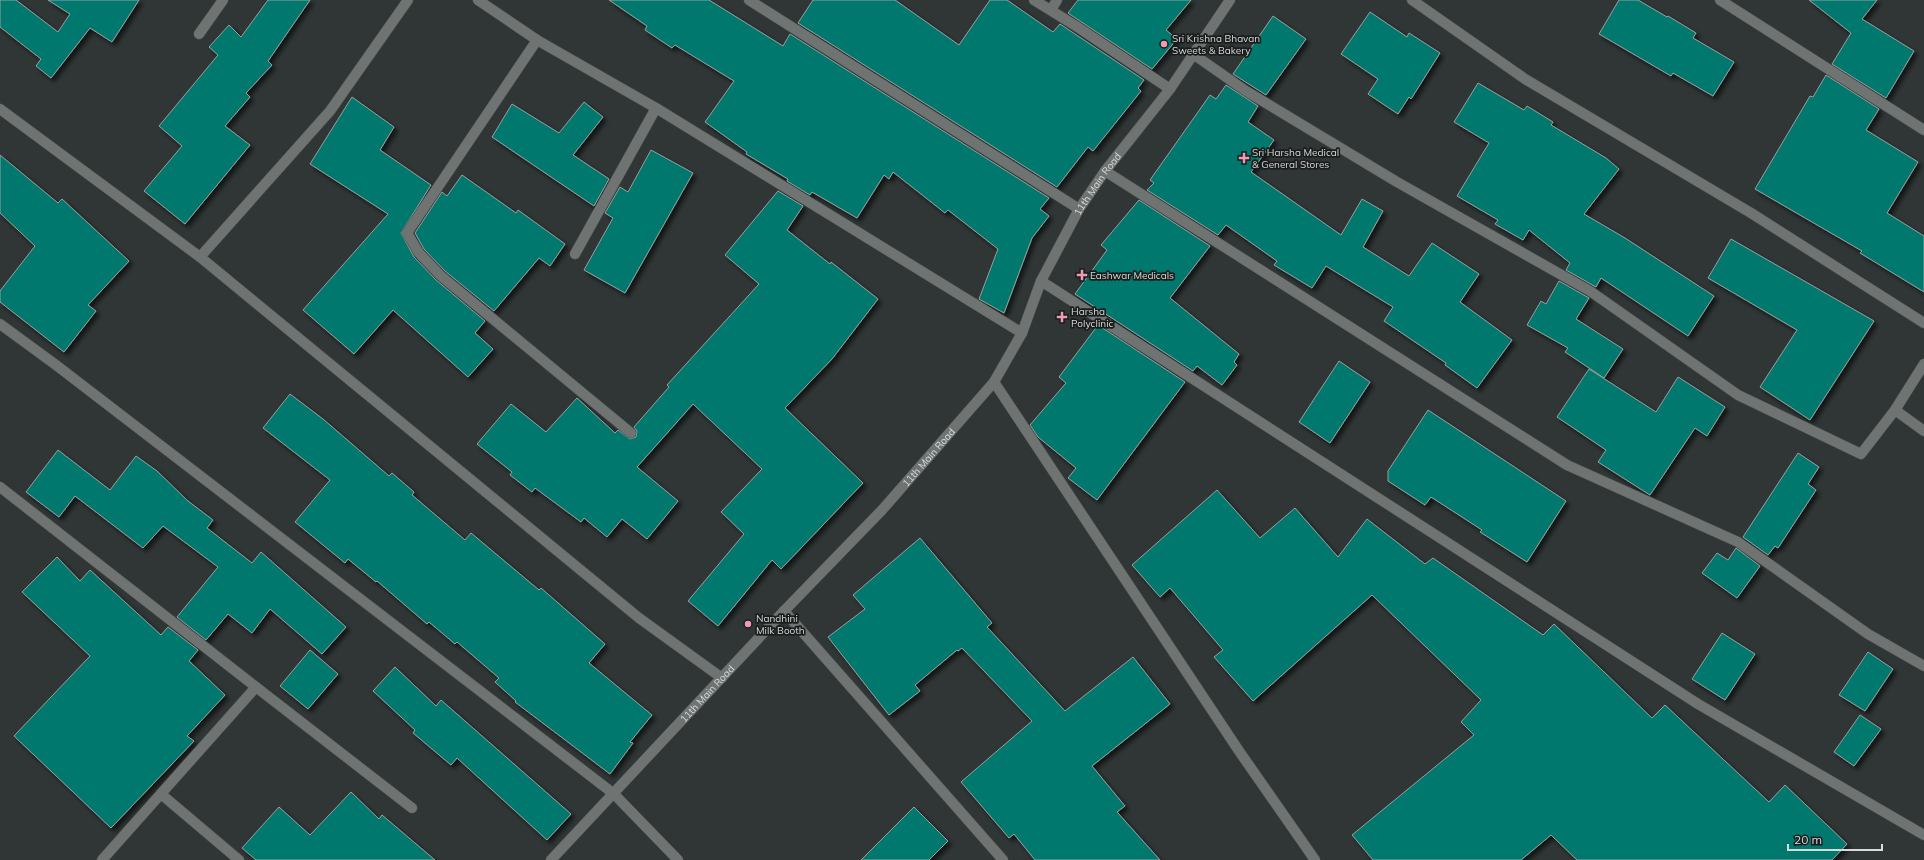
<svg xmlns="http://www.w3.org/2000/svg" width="1924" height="860" viewBox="0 0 1924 860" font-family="Mulish,sans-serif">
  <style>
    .building { fill: #03786e; stroke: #97a09e; filter: url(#shadow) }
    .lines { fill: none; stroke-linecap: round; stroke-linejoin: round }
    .minor-casing { stroke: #4d5453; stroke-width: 11 }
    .minor { stroke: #6f7372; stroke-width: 10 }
    .poi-dot { fill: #f09ab4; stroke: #1a1d1c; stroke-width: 1.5 }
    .labels { text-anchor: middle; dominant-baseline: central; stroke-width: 3.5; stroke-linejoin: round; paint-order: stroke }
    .poi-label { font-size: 10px; fill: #d7dbdb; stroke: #1a1d1c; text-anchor: start }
    .street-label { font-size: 10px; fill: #d7dbdb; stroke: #1a1d1c }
  </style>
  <defs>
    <filter id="shadow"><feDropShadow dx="3.5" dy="3.5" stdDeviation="2" flood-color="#0009"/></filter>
  </defs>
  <rect width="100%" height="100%" fill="#2f3635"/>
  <g class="building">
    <path d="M 0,0 L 16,0 L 58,32 L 70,14 L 48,0 L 139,0 L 112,42 L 90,28 L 51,78 L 36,66 L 41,59 L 0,27 Z"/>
    <path d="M 268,0 L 310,0 L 268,61 L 272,65 L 246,93 L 250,97 L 225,126 L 250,145 L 185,224 L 144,191 L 182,146 L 159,126 L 218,55 L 209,47 L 229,25 L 241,37 Z"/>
    <path d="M 609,0 L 709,0 L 783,46 L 790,34 L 1049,198 L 1040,209 L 1049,216 L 1032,238 L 1004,313 L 979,299 L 998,249 L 948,210 L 945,213 L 893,172 L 889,179 L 884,175 L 857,218 L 812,192 L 810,195 L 787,181 L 788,179 L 746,154 L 747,152 L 705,122 L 734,81 L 675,45 L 672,48 L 645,30 L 647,26 Z"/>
    <path d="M 813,0 L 895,0 L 959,45 L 990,0 L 1007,0 L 1053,32 L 1060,24 L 1144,80 L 1138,88 L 1141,91 L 1093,151 L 1088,147 L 1057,187 L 798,23 Z"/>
    <path d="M 1078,0 L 1191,0 L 1166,30 L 1177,39 L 1152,69 L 1068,13 Z"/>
    <path d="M 1619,0 L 1638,0 L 1667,17 L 1668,16 L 1696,33 L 1693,38 L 1734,62 L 1713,96 L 1673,73 L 1671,76 L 1599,34 Z"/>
    <path d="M 1809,0 L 1877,0 L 1862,19 L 1914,51 L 1886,98 L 1832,64 L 1851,33 Z"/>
    <path d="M 1370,12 L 1407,37 L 1409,33 L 1440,53 L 1411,99 L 1409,97 L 1398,114 L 1368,94 L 1378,79 L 1341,54 Z"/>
    <path d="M 1273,16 L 1306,39 L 1266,95 L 1233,74 Z"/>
    <path d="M 1826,75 L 1879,109 L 1866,130 L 1918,162 L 1887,213 L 1924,236 L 1924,292 L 1860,253 L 1862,251 L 1755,189 L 1810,96 L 1813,97 Z"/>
    <path d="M 1478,83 L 1524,110 L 1527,106 L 1553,122 L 1551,125 L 1606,158 L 1619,169 L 1584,214 L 1625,238 L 1714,296 L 1688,336 L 1601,278 L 1596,287 L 1566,270 L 1570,263 L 1529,230 L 1523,240 L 1495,224 L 1498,220 L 1457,196 L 1489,143 L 1454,122 Z"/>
    <path d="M 1226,85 L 1258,106 L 1248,122 L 1274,140 L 1251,172 L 1341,235 L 1362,199 L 1383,211 L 1363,247 L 1409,276 L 1432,243 L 1479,274 L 1460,302 L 1512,340 L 1477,388 L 1445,365 L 1446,363 L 1384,321 L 1393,307 L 1326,266 L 1312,288 L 1274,265 L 1277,261 L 1226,225 L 1218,235 L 1147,190 L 1154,183 L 1150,180 L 1210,95 L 1216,99 Z"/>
    <path d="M 352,97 L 394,127 L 380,150 L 431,185 L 401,233 L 414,257 L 436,280 L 485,321 L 475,333 L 493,349 L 468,377 L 393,310 L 354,354 L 303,310 L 388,214 L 310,164 Z"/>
    <path d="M 584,102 L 603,117 L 573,155 L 609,179 L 594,206 L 492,137 L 512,104 L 559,133 Z"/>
    <path d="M 651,150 L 693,173 L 625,293 L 584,270 L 613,218 L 605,213 L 620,187 L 628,192 Z"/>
    <path d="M 0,155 L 58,203 L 62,199 L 129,261 L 88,305 L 96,311 L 64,352 L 0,302 L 0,291 L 35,246 L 0,213 Z"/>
    <path d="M 462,175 L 516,213 L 518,210 L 565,244 L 550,266 L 539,258 L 494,311 L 445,271 L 424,249 L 415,233 L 442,192 L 447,196 Z"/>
    <path d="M 778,191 L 803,206 L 787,230 L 830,264 L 831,262 L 878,299 L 832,359 L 785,408 L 863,483 L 781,569 L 772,560 L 718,626 L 688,601 L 744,534 L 721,512 L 762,469 L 693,404 L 637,467 L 678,501 L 647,539 L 622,519 L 607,537 L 584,518 L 581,522 L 535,488 L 532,492 L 510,475 L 512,472 L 477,444 L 511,404 L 546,432 L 577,398 L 615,433 L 618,430 L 630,439 L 636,437 L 637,431 L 634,427 L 669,387 L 667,385 L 759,284 L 725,255 Z"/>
    <path d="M 1139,200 L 1210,246 L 1170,298 L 1239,354 L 1234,362 L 1237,365 L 1222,385 L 1197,366 L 1193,371 L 1075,294 L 1107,250 L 1101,245 Z"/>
    <path d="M 1731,239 L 1874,321 L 1810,420 L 1760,387 L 1797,330 L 1708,278 Z"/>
    <path d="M 1559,281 L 1589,298 L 1576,319 L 1623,349 L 1604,378 L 1565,352 L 1568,348 L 1527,325 L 1541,301 L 1546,304 Z"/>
    <path d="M 1098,325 L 1185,382 L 1097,500 L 1068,478 L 1076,468 L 1038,437 L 1030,425 L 1066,383 L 1059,377 Z"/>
    <path d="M 1339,361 L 1370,382 L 1330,443 L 1299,422 Z"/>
    <path d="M 1589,369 L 1656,412 L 1678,377 L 1725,407 L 1707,436 L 1695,428 L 1650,495 L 1598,462 L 1606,450 L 1557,417 Z"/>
    <path d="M 290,394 L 323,419 L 389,476 L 392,473 L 414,492 L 412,495 L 465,540 L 471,533 L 539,590 L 541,588 L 605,644 L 589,663 L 652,715 L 630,742 L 633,743 L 610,774 L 515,702 L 516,701 L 495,682 L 499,678 L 457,642 L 455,644 L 429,622 L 427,624 L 377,581 L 376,582 L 348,559 L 345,563 L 295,522 L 330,480 L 263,428 Z"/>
    <path d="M 1428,410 L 1566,501 L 1527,562 L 1480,532 L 1482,530 L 1431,497 L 1425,505 L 1388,481 L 1388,471 Z"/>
    <path d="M 58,450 L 110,490 L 136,456 L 157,471 L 188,501 L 213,520 L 207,528 L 252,563 L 261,552 L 346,627 L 322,654 L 270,609 L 252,633 L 228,614 L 206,640 L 177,617 L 218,567 L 163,526 L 143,548 L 75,496 L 59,517 L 26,492 Z"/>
    <path d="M 1798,453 L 1819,467 L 1808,484 L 1816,490 L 1778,548 L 1775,546 L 1768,555 L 1743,537 Z"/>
    <path d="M 1217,490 L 1260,538 L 1295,508 L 1338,557 L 1367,519 L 1425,564 L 1433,558 L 1543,635 L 1554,624 L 1652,718 L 1665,705 L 1769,802 L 1785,785 L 1847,844 L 1832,860 L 1577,860 L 1551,835 L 1521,860 L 1373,860 L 1352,835 L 1474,735 L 1461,722 L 1481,700 L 1372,595 L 1253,701 L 1214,657 L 1223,650 L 1170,588 L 1160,597 L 1132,565 Z"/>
    <path d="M 920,538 L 992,623 L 987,627 L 1065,711 L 1133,657 L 1170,704 L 1092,766 L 1125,806 L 1117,812 L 1160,860 L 1035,860 L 1014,834 L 1009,838 L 961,782 L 1032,721 L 962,648 L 958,651 L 957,650 L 915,685 L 920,691 L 889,715 L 828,637 L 865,609 L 853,595 Z"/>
    <path d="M 1736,548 L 1760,566 L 1737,598 L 1702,573 L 1717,553 L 1728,560 Z"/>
    <path d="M 57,557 L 80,581 L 90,570 L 161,635 L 168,627 L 198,650 L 189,661 L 225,695 L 187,736 L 194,741 L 111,828 L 14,736 L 90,656 L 22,592 Z"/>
    <path d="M 1722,633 L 1755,654 L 1725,700 L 1692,679 Z"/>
    <path d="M 310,650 L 338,674 L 308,709 L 280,686 Z"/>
    <path d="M 1868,652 L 1893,669 L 1865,711 L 1839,695 Z"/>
    <path d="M 395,667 L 436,706 L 441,700 L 571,814 L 547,840 L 457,758 L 451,765 L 413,733 L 415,730 L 373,691 Z"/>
    <path d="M 1860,715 L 1881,729 L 1854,766 L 1834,752 Z"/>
    <path d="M 351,792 L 379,819 L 382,815 L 435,860 L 256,860 L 242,848 L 279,807 L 310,835 Z"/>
    <path d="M 914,807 L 948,841 L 929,860 L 861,860 Z"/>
  </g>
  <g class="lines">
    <defs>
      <g id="minor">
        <path d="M 478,0 L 537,40 L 656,108 L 1022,333"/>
        <path d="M 749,0 L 1079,209"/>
        <path d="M 1034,0 L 1076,26 L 1170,89"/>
        <path d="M 1412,0 L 1525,79 L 1751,213 L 1924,323"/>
        <path d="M 1720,0 L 1924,130"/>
        <path d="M 1051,10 L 1057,0"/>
        <path d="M 199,34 L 223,0"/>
        <path d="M 537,40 L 407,233 L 419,253 L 441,276 L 631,433"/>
        <path d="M 1193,54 L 1246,91 L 1397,182 L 1590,291 L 1738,395 L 1861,454 L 1895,410 L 1924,364"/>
        <path d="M 0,109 L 200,257 L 639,618 L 722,678"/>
        <path d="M 1105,171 L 1567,465 L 1738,542 L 1868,634 L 1924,666"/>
        <path d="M 575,254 L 656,108"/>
        <path d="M 200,257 L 330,111 L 408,0"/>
        <path d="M 1041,281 L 1698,704 L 1924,835"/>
        <path d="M 0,324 L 56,365 L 614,794 L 678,860"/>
        <path d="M 994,382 L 1239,751 L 1315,860"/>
        <path d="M 1895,410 L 1924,431"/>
        <path d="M 0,487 L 256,687 L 102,860"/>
        <path d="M 784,611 L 1003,860"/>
        <path d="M 256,687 L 412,808"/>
        <path d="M 161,794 L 239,860"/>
        <path id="s1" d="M 551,860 L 784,611 L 882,510 L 994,382 L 1022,333 L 1041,281 L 1079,209 L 1105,171 L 1170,89 L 1230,0"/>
      </g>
    </defs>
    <use href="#minor" class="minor-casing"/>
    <use href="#minor" class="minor"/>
  </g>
  <g class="poi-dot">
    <circle cx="1164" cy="44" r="4"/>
    <path d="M1242 152h4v4h4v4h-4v4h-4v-4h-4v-4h4z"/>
    <path d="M1080 269h4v4h4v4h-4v4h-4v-4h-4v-4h4z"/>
    <path d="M1060 311h4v4h4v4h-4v4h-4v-4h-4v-4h4z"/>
    <circle cx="748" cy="624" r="4"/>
  </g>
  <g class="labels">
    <g class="poi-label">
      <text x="1172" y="38">Sri Krishna Bhavan<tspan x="1172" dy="12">Sweets &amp; Bakery</tspan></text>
      <text x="1252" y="152">Sri Harsha Medical<tspan x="1252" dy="12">&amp; General Stores</tspan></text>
      <text x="1090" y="275">Eashwar Medicals</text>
      <text x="1071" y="311">Harsha<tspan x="1071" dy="12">Polyclinic</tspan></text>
      <text x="756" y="618">Nandhini<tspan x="756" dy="12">Milk Booth</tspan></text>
    </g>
    <g class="street-label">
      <text stroke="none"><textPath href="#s1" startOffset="876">11th Main Road</textPath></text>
      <text stroke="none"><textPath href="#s1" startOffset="552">11th Main Road</textPath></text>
      <text stroke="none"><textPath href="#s1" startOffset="228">11th Main Road</textPath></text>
    </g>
  </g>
  <path d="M1788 844v6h94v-6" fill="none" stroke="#d7dbdb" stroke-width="2"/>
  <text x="1794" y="844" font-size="12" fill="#d7dbdb" stroke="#1a1d1c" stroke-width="3" paint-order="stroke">20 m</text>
</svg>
